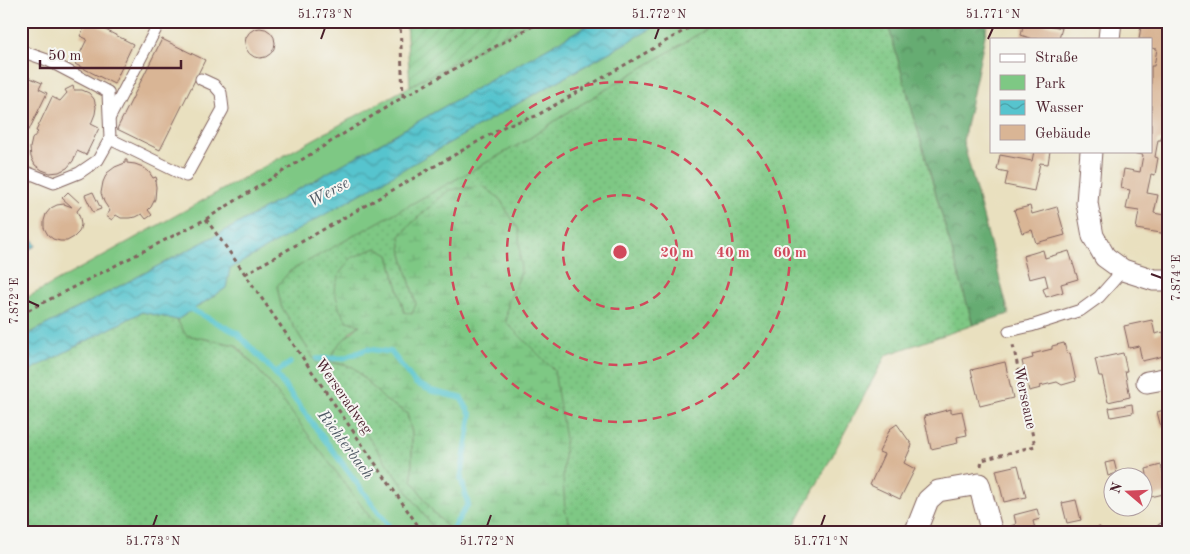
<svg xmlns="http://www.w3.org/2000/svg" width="1190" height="554" viewBox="0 0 1190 554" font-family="'Old Standard TT',serif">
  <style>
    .grass { fill: url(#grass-dots); stroke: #647458 }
    .forest { fill: url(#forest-crowns); stroke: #58664e }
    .wetland { fill: url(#wetland-marsh); stroke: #647458 }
    .park { fill: #7ec884; stroke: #647458 }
    .garden { fill: url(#garden-furrows); stroke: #647458 }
    .water { fill: url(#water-waves); stroke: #50727c }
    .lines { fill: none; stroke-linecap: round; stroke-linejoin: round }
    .stream { stroke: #57c4ce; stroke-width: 5.5 }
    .building { fill: #d9b595 }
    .lane-casing { stroke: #82635f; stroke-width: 13 }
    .street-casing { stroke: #82635f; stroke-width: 23 }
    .path { stroke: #82635f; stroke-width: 3; stroke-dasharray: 4 4; stroke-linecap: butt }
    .lane { stroke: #fff; stroke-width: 11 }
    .street { stroke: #fff; stroke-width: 21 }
    .ticks { fill: none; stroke: #4a1f2b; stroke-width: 2 }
    .ring { fill: none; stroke: #d1495b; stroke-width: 2.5; stroke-dasharray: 9 6 }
    .labels { text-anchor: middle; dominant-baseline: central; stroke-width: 4; stroke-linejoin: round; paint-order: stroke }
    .street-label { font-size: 15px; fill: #4a1f2b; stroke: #f6f6f2 }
    .water-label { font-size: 16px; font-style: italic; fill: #4f5964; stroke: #f6f6f2 }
    .centre { fill: #d1495b; stroke: #f6f6f2; stroke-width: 2.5 }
    .ring-label { font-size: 15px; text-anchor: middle; font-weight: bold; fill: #d1495b; stroke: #f6f6f2; stroke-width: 4; stroke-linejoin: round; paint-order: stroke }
    .neatline { fill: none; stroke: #4a1f2b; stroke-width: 2 }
    .ticks-label { font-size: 12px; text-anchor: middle; fill: #4a1f2b }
  </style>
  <defs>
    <pattern id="grass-dots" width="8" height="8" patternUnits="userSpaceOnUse" patternTransform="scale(1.25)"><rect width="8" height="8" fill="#7ec884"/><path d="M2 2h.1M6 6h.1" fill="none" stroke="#6eab72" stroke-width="1.8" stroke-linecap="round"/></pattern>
    <pattern id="forest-crowns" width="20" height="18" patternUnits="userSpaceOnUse" patternTransform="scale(1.25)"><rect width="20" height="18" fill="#66ac72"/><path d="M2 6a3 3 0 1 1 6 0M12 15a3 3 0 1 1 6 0" fill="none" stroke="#568b5e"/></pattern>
    <pattern id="wetland-marsh" width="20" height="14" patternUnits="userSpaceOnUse" patternTransform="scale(1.25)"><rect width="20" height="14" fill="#7ec884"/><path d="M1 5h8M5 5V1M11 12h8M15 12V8" fill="none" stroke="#6eab72"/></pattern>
    <pattern id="garden-furrows" width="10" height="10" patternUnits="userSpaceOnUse" patternTransform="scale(1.25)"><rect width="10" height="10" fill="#7ec884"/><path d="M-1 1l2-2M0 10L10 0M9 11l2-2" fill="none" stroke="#6eab72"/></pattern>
    <pattern id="water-waves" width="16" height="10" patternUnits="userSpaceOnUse" patternTransform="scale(1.25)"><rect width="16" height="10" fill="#57c4ce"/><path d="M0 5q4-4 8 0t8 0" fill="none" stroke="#4a9fa7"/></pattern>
  </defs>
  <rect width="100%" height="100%" fill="#f6f6f2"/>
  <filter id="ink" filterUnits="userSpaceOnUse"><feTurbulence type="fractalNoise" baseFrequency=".02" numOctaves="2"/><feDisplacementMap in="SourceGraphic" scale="10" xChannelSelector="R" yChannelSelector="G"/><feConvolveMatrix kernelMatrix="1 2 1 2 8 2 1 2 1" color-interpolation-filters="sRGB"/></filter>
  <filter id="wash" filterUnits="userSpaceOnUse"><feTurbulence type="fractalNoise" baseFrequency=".0096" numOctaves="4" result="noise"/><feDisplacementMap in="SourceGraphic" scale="20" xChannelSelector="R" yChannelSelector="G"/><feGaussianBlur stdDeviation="1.12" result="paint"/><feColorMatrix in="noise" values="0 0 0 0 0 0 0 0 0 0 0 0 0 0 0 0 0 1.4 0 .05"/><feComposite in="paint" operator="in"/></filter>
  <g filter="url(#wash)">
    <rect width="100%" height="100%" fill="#e9e0bf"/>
    <g class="grass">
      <path d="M 720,21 L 887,21 L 973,325 L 886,355 L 794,527 L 795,533 L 574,533 L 565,511 L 554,370 L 506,322 L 508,303 L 521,273 L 402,254 L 416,304 L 413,314 L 404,313 L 389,255 L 360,325 L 351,331 L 329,362 L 353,367 L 385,400 L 407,413 L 412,433 L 412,480 L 431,509 L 453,533 L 437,533 L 325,377 L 281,306 L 277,286 L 289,271 L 527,140 L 565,114 Z"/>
      <path d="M 142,312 L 177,320 L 186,335 L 235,345 L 268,381 L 382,533 L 21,533 L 21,375 Z"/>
    </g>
    <path class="forest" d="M 887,21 L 988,21 L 963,141 L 1009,314 L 973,325 Z"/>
    <path class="wetland" d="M 483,186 L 499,198 L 519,230 L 521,273 L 508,303 L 506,322 L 554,370 L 565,439 L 563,477 L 565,511 L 574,533 L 453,533 L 431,509 L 412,480 L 412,433 L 407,413 L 385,400 L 353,367 L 328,361 L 339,344 L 360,325 L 347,321 L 340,310 L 334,289 L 340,273 L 351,258 L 376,248 L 389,255 L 404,312 L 412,314 L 416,304 L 402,254 L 400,236 L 412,223 L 449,190 Z"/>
    <g class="park">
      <path d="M 531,21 L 595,21 L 232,227 L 21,338 L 21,301 L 410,86 Z"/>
      <path d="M 665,21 L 720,21 L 565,114 L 527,140 L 290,271 L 277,286 L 281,306 L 325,377 L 437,533 L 382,533 L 268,381 L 236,345 L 186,335 L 177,320 L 226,288 L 229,269 L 510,108 Z"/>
    </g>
    <path class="garden" d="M 406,21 L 531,21 L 410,86 Z"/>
    <g class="water">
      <path d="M 595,21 L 665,21 L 510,108 L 230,269 L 226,288 L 177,320 L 142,312 L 21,375 L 21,338 L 232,227 Z"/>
      <path d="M 21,217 L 36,246 L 21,253 Z"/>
    </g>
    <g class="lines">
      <g class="stream">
        <path d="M 186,308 L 192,310 L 237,333 L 275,373 L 290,363"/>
        <path d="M 317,359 L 344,358 L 367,349 L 391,352 L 415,383 L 432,391 L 461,398 L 471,415 L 461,478 L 468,504 L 451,531"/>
        <path d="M 275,373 L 394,533"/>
      </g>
    </g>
    <g id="blocks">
      <g class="building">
        <path d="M 88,21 L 133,44 L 114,84 L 75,64 L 87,39 L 80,36 Z"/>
        <path d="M 1024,21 L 1029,21 L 1062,28 L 1059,39 L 1032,39 L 1021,35 Z"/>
        <path d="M 1145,21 L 1169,21 L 1169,78 L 1167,86 L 1165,86 L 1161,104 L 1167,106 L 1161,140 L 1158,140 L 1155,157 L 1158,158 L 1155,175 L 1151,174 L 1147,193 L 1158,195 L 1154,213 L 1169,216 L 1167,234 L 1136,229 L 1139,211 L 1126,209 L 1130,190 L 1121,188 L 1124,169 L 1140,172 L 1143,155 L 1126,152 L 1126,151 L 1151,151 L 1151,66 L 1154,66 L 1157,49 L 1151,48 L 1151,39 L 1139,39 L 1141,26 L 1144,27 Z"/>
        <circle cx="260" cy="43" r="15"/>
        <path d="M 162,39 L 205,60 L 160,150 L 117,129 Z"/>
        <path d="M 21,74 L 42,83 L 39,89 L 47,93 L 29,130 L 21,126 Z"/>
        <path d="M 73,86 L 74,90 L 82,90 L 89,93 L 94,99 L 96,107 L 95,114 L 91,124 L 99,128 L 86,155 L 77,151 L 73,161 L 67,168 L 59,172 L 50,173 L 42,170 L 35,165 L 31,157 L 30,148 L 32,139 L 38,132 L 36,131 L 52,97 L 60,101 L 67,93 L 65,90 Z"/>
        <path d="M 1034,151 L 1050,151 L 1048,164 L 1040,163 L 1034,191 L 1005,185 L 1008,172 L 997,170 L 1000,155 L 1032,161 Z"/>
        <path d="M 125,160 L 127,160 L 127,163 L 135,164 L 143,167 L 149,172 L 153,178 L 156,177 L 157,180 L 155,181 L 156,187 L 155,199 L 151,207 L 148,210 L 152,215 L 146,219 L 142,214 L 136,217 L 129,218 L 121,218 L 116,215 L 112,220 L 106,216 L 110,211 L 104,202 L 101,193 L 103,182 L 107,173 L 115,167 L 125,163 Z"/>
        <path d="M 68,192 L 82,205 L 77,211 L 80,218 L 81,225 L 79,232 L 74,237 L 67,241 L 60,241 L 53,239 L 48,235 L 44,228 L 44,221 L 46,214 L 51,208 L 57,205 L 64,204 L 72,207 L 62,198 Z"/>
        <path d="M 93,192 L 101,209 L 93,212 L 85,195 Z"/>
        <path d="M 1030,206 L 1032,214 L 1057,207 L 1065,235 L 1036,243 L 1032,230 L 1022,233 L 1014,210 Z"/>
        <path d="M 1043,250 L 1045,258 L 1069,251 L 1078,279 L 1061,284 L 1063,292 L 1046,297 L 1043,289 L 1048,287 L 1045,275 L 1029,279 L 1023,256 Z"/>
        <path d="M 1152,320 L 1155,334 L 1163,332 L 1168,355 L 1142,361 L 1139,346 L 1129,348 L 1124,326 Z"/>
        <path d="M 1064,343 L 1067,354 L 1070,353 L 1076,381 L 1062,385 L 1057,382 L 1040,386 L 1041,388 L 1029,391 L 1022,361 L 1033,358 L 1032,354 L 1052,349 L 1052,346 Z"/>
        <path d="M 1123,353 L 1127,371 L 1125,371 L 1130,397 L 1108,402 L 1102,376 L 1099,376 L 1095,359 Z"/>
        <path d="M 1005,362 L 1013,398 L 980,406 L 971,370 Z"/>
        <path d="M 1132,404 L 1133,413 L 1111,417 L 1109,408 Z"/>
        <path d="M 951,409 L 951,413 L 962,411 L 967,435 L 957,437 L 958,443 L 931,449 L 924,416 Z"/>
        <path d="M 1164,410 L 1168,425 L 1161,427 L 1157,412 Z"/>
        <path d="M 897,424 L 912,445 L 904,463 L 915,469 L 900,499 L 870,485 L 884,454 L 879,452 L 890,429 Z"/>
        <path d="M 1114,461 L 1117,473 L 1108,476 L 1105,463 Z"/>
        <path d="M 1018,465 L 1026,497 L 1004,502 L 996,470 Z"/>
        <path d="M 1161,465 L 1168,493 L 1142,499 L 1142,476 L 1147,475 L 1146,469 Z"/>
        <path d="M 1076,500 L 1081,520 L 1067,523 L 1062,503 Z"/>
        <path d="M 1037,509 L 1040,519 L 1033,521 L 1036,533 L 1012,533 L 1011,526 L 1016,524 L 1014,515 Z"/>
        <path d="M 1100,527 L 1102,533 L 1075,533 L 1074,532 Z"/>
      </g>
    </g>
  </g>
  <g filter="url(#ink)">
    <use href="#blocks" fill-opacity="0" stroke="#82635f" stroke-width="1"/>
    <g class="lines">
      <defs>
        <g id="lane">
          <path d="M 21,51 L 47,60 L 108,92 L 110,139 L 186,176 L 223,109 L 221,93 L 214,85 L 201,79"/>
          <path d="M 110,117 L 160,21"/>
          <path d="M 21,170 L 54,183 L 79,173 L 98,160 L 110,139"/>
          <path d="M 1009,331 L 1031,326 L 1081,310 L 1099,297 L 1123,270"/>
        </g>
        <g id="street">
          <path d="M 1109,39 L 1111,21"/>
          <path d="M 1091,151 L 1087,203 L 1093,236 L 1105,257 L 1123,270 L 1154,280 L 1169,280"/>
          <path d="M 1147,382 L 1169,378"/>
          <path d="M 915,533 L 928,500 L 938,491 L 979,484 L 992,533"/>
          <path d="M 1166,533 L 1169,532"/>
        </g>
      </defs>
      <use href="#lane" class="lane-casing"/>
      <use href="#street" class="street-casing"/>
      <g class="path">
        <path d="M 400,21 L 403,97"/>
        <path d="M 206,219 L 245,274 L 423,533"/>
        <path d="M 245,274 L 507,125 L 536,116 L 701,21"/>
        <path d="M 21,314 L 206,219 L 403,97 L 542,21"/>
        <path d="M 981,466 L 982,460 L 1035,446 L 1013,345"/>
      </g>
      <use href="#lane" class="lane"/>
      <use href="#street" class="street"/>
    </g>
  </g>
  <path class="ticks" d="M 321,39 L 325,28M 655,39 L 659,28M 988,39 L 993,28M 1151,274 L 1162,278M 28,301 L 39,306M 153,526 L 157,515M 487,526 L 491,515M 821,526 L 825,515"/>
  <g class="ring">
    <circle cx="620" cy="252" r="57"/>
    <circle cx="620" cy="252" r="113"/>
    <circle cx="620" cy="252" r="170"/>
  </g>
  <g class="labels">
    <g class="street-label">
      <text transform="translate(343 397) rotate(55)">Werseradweg</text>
      <text transform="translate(1024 398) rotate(78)">Werseaue</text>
    </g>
    <g class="water-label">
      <text transform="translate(329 193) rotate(-29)">Werse</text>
      <text transform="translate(345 445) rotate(53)">Richterbach</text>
    </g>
  </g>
  <circle cx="620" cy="252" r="8" class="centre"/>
  <g class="ring-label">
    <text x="677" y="257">20 m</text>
    <text x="733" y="257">40 m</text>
    <text x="790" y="257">60 m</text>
  </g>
  <rect width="1190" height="554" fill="none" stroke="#f6f6f2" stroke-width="55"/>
  <rect x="990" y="38" width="162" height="115" fill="#f6f6f2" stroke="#b1a0a2"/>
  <rect x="1000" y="54" width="25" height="8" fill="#ffffff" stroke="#b1a0a2"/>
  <text x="1035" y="62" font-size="15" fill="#4a1f2b">Straße</text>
  <rect x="1000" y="75" width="25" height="15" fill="#7ec884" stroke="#b1a0a2"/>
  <text x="1035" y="88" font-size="15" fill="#4a1f2b">Park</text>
  <rect x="1000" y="100" width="25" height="15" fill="url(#water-waves)" stroke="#b1a0a2"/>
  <text x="1035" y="112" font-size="15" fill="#4a1f2b">Wasser</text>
  <rect x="1000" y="125" width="25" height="15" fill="#d9b595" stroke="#b1a0a2"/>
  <text x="1035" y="138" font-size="15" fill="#4a1f2b">Gebäude</text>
  <g transform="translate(1128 492) rotate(289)"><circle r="24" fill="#f6f6f2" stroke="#b1a0a2"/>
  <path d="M0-4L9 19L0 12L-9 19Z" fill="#d1495b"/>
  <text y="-8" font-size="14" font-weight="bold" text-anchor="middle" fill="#4a1f2b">N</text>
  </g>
  <path d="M40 60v8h141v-8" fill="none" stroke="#4a1f2b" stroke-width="2.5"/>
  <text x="48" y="60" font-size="15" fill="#4a1f2b" stroke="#f6f6f2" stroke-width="4" paint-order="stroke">50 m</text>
  <rect x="28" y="28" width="1134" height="498" class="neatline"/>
  <g class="ticks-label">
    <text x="325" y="18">51.773°N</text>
    <text x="659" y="18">51.772°N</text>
    <text x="993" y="18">51.771°N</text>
    <text transform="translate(1176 278) rotate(-90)" y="4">7.874°E</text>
    <text transform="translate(14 301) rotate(-90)" y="4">7.872°E</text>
    <text x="153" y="545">51.773°N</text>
    <text x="487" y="545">51.772°N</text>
    <text x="821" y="545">51.771°N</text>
  </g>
</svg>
